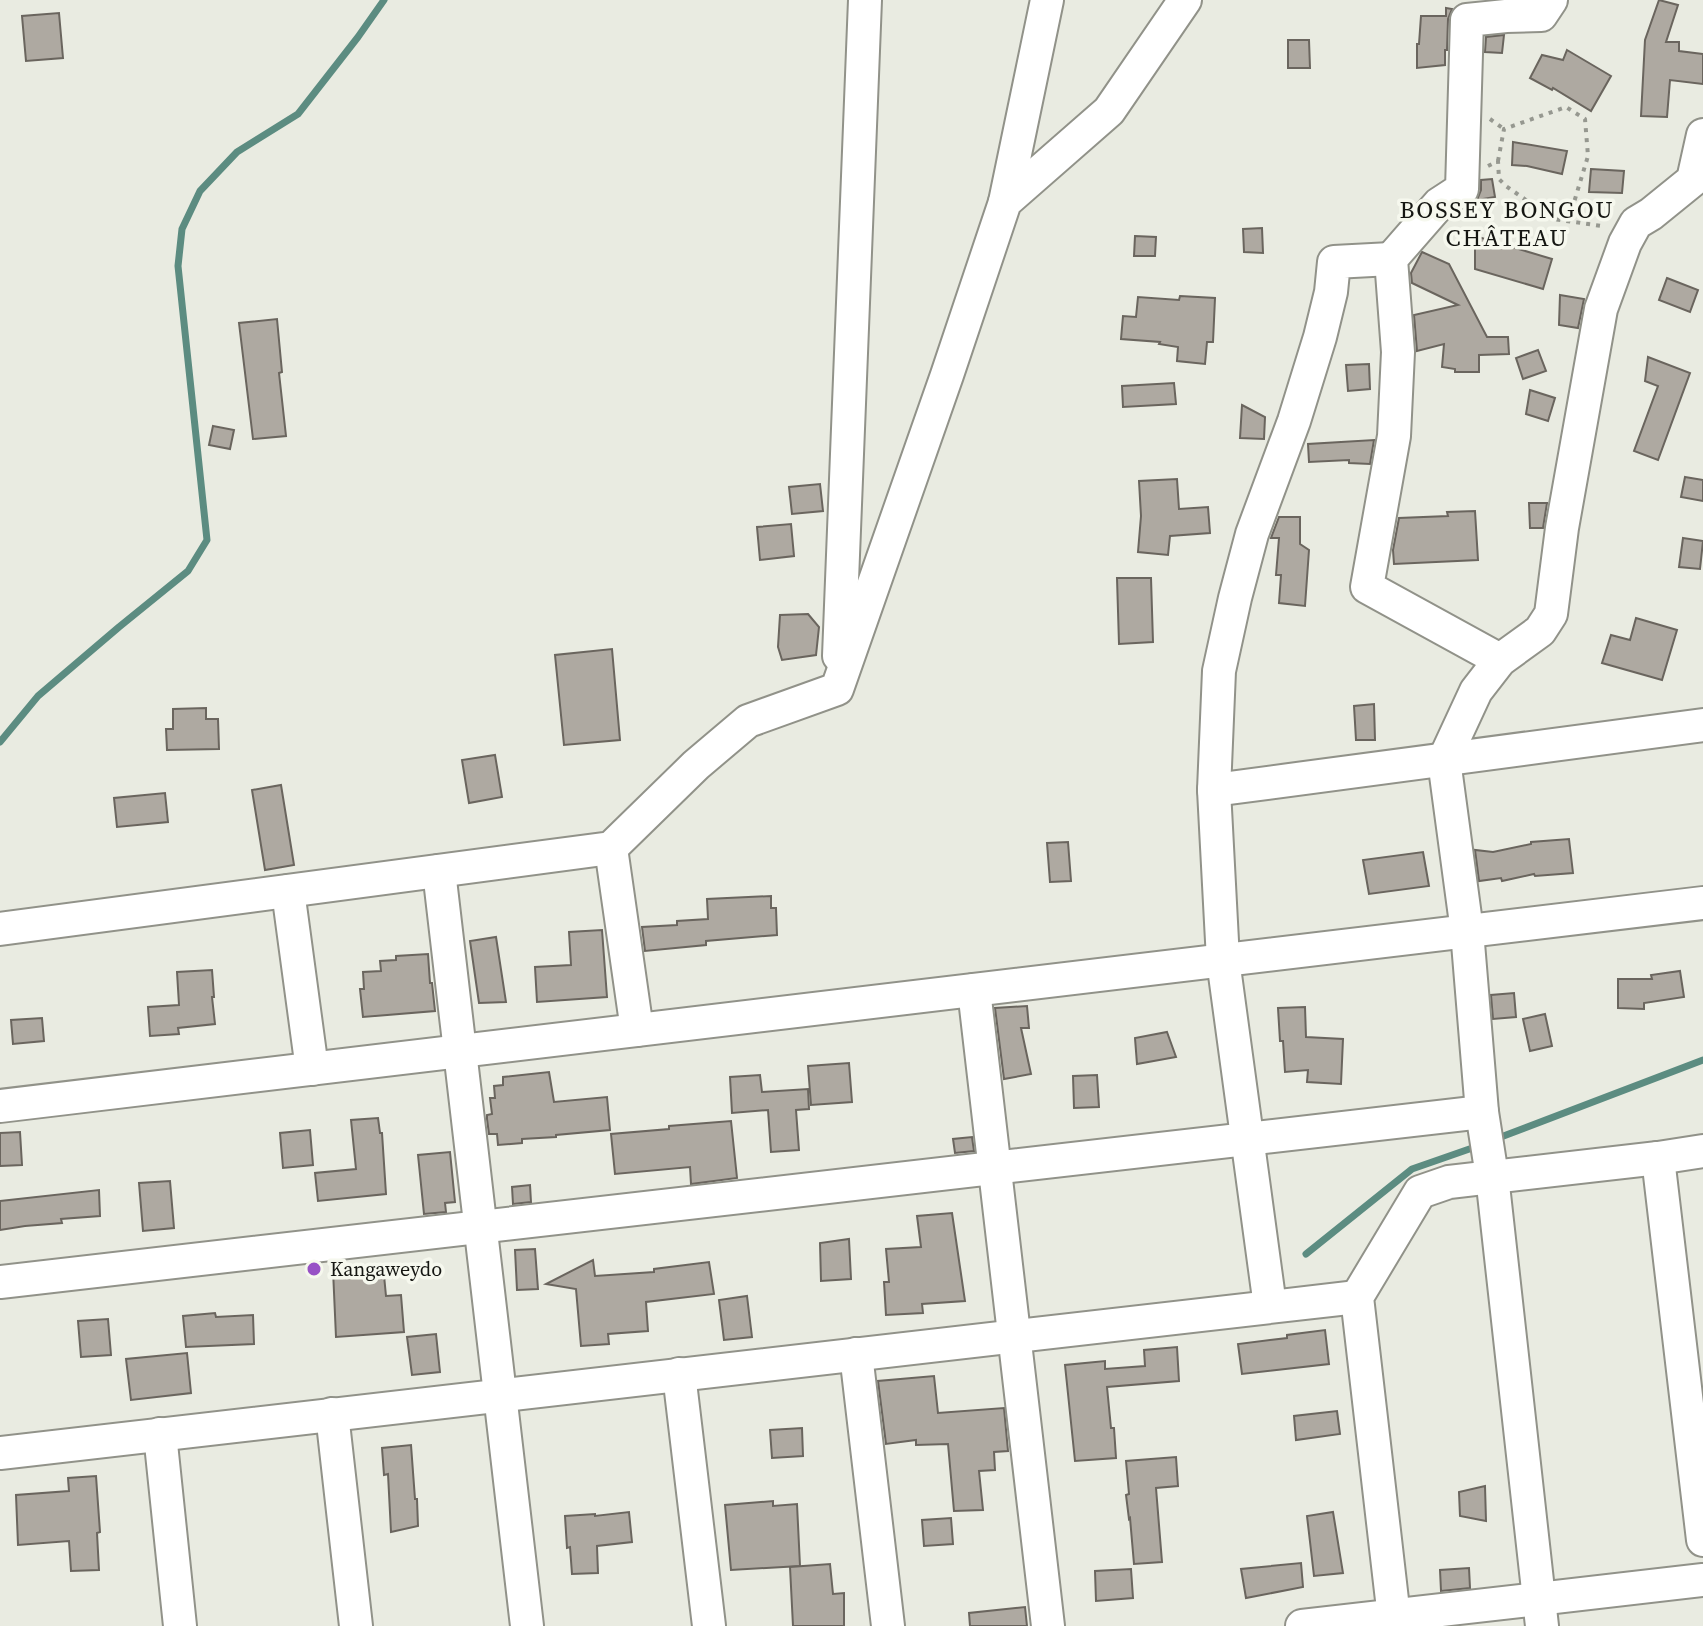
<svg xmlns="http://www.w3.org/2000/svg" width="1703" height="1626" viewBox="0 0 1703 1626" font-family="'Source Serif 4',serif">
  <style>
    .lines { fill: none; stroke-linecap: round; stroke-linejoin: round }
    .stream { stroke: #5c8c81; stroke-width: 7 }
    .building { fill: #aea9a1; stroke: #6a655e; stroke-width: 2 }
    .minor-casing { stroke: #919289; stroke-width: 36 }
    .path { stroke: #969890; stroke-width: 4; stroke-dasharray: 4 6; stroke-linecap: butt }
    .minor { stroke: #fff; stroke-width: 32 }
    .poi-dot { fill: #9751c5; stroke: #f6f8ee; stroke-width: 3 }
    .labels { text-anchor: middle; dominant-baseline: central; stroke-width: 7; stroke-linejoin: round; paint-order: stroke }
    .poi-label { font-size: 20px; fill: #151612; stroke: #f6f8ee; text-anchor: start }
    .quarter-label { font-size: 24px; letter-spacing: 2px; fill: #151612; stroke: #f6f8ee }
  </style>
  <rect width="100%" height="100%" fill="#e9ebe1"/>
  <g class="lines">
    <g class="stream">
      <path d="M 0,742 L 38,696 L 119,627 L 188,571 L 207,540 L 178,266 L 182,229 L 200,191 L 237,152 L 298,114 L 358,37 L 384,0"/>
      <path d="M 1493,1140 L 1703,1060"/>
      <path d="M 1306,1254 L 1412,1169 L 1478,1146"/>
    </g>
  </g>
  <g class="building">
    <path d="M 1659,0 L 1678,5 L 1666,42 L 1679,42 L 1679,51 L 1703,54 L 1703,84 L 1670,80 L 1667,117 L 1641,116 L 1645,40 Z"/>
    <path d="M 1446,8 L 1452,9 L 1448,19 L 1447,50 L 1445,50 L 1445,65 L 1417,68 L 1417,44 L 1419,44 L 1421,16 L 1446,16 Z"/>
    <path d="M 59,13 L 63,58 L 26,61 L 22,16 Z"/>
    <path d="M 1504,35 L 1502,53 L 1485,52 L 1486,37 Z"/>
    <path d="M 1288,40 L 1309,40 L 1310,68 L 1288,68 Z"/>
    <path d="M 1567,50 L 1611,76 L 1591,111 L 1553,88 L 1552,90 L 1530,78 L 1542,55 L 1563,60 Z"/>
    <path d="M 1513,142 L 1567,151 L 1562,174 L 1527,166 L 1512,165 Z"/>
    <path d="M 1591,169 L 1624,171 L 1622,193 L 1589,192 Z"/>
    <path d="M 1492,179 L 1495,197 L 1477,200 L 1481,190 L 1481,180 Z"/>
    <path d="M 1262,228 L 1263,253 L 1244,252 L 1243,229 Z"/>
    <path d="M 1135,236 L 1156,237 L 1155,256 L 1134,256 Z"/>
    <path d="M 1475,236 L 1552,259 L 1543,289 L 1475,269 Z"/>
    <path d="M 1422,252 L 1449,264 L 1487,337 L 1508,337 L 1509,354 L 1479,355 L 1479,372 L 1455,372 L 1455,369 L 1442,367 L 1444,344 L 1417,351 L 1414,315 L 1458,305 L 1412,283 L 1411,273 Z"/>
    <path d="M 1667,278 L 1698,290 L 1690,312 L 1659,300 Z"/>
    <path d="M 1560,295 L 1584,299 L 1578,328 L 1559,325 Z"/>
    <path d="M 1180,296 L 1215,298 L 1213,342 L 1207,342 L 1205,364 L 1177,361 L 1178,347 L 1159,344 L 1160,342 L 1121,339 L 1123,316 L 1136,317 L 1138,297 L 1179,300 Z"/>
    <path d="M 277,319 L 282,372 L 279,373 L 286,436 L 253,439 L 239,323 Z"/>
    <path d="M 1538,350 L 1546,371 L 1523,379 L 1516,358 Z"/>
    <path d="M 1648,357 L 1690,373 L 1658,460 L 1634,451 L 1658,386 L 1645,381 Z"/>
    <path d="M 1369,364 L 1370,389 L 1348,391 L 1346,365 Z"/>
    <path d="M 1174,383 L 1176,404 L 1123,407 L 1122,386 Z"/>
    <path d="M 1530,390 L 1555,398 L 1548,421 L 1526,414 Z"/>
    <path d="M 1242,405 L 1265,417 L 1264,439 L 1240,438 Z"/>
    <path d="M 213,426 L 234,430 L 230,449 L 209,445 Z"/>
    <path d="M 1374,440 L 1370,464 L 1349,463 L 1349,460 L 1309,462 L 1308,444 Z"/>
    <path d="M 1685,477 L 1703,480 L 1703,501 L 1681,497 Z"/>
    <path d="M 1177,479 L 1179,509 L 1208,507 L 1210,533 L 1170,536 L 1168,555 L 1138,552 L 1141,516 L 1139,481 Z"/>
    <path d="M 820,484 L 823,511 L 792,514 L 789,487 Z"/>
    <path d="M 1529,503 L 1547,503 L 1543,528 L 1530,528 Z"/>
    <path d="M 1475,511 L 1478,560 L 1394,564 L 1393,550 L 1399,518 L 1448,516 L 1447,512 Z"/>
    <path d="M 1279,517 L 1300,517 L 1300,544 L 1309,550 L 1305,606 L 1279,603 L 1281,575 L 1276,575 L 1279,538 L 1271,538 Z"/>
    <path d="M 791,524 L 794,556 L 760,560 L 757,527 Z"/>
    <path d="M 1683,538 L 1703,541 L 1700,569 L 1679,567 Z"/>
    <path d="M 1117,578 L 1151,578 L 1153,642 L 1119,644 Z"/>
    <path d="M 808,614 L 819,627 L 816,655 L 782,660 L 778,647 L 780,615 Z"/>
    <path d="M 1636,618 L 1677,630 L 1662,680 L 1602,663 L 1611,635 L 1630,640 Z"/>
    <path d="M 612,649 L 620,740 L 564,745 L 555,655 Z"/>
    <path d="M 1374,704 L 1375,740 L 1356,740 L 1354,706 Z"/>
    <path d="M 206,708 L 206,719 L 218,719 L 219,749 L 167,750 L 166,729 L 173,729 L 173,709 Z"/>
    <path d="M 495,755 L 502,797 L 469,803 L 462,760 Z"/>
    <path d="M 281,785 L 294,865 L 265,870 L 252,790 Z"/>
    <path d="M 165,793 L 168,822 L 117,827 L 114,798 Z"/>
    <path d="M 1569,839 L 1573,873 L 1535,876 L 1534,874 L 1502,881 L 1501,878 L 1479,881 L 1475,850 L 1493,852 L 1531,844 L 1531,842 Z"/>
    <path d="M 1068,842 L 1071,881 L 1050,882 L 1047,843 Z"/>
    <path d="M 1423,852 L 1429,886 L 1369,894 L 1363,860 Z"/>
    <path d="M 771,896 L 771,908 L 776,908 L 777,935 L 706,941 L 706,945 L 645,951 L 642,927 L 677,925 L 677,921 L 708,919 L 707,899 Z"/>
    <path d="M 602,930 L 607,997 L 537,1002 L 535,967 L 571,965 L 569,932 Z"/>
    <path d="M 496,937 L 506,1002 L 479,1003 L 470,941 Z"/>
    <path d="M 428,954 L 430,983 L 432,983 L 435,1011 L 363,1017 L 360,989 L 364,989 L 363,972 L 381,971 L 380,961 L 396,960 L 396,956 Z"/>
    <path d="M 212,970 L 214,997 L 212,997 L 215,1024 L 178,1028 L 179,1034 L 150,1036 L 148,1007 L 179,1005 L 177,972 Z"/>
    <path d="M 1680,971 L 1684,997 L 1644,1003 L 1644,1009 L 1618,1008 L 1618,979 L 1652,979 L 1651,975 Z"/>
    <path d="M 1514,993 L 1516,1017 L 1493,1019 L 1491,995 Z"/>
    <path d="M 1027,1006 L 1029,1028 L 1021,1028 L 1031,1074 L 1004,1079 L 995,1008 Z"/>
    <path d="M 1305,1007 L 1306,1037 L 1343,1039 L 1341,1084 L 1307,1082 L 1308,1070 L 1285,1072 L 1283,1041 L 1280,1041 L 1278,1008 Z"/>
    <path d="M 1545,1014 L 1552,1046 L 1530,1051 L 1523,1019 Z"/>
    <path d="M 42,1018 L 44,1041 L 13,1044 L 11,1020 Z"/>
    <path d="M 1167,1032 L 1176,1057 L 1137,1064 L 1135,1038 Z"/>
    <path d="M 849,1063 L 852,1102 L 811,1105 L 808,1066 Z"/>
    <path d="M 549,1072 L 554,1102 L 607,1097 L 610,1130 L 556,1135 L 556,1137 L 522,1139 L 522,1143 L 498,1145 L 497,1134 L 489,1134 L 487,1119 L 487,1115 L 492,1114 L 490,1098 L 495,1098 L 494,1086 L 503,1085 L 503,1077 Z"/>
    <path d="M 760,1075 L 762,1092 L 808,1089 L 809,1109 L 796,1110 L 799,1150 L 771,1152 L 768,1110 L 732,1113 L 730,1077 Z"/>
    <path d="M 1097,1075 L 1099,1107 L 1074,1108 L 1073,1076 Z"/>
    <path d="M 378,1118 L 380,1133 L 382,1133 L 386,1194 L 318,1201 L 315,1173 L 356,1169 L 351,1120 Z"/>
    <path d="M 731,1121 L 737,1178 L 691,1184 L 690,1167 L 615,1174 L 611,1134 L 669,1129 L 669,1126 Z"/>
    <path d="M 310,1130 L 313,1165 L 283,1168 L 280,1133 Z"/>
    <path d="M 20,1132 L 22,1165 L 0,1166 L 0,1133 Z"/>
    <path d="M 972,1137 L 974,1151 L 955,1153 L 953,1139 Z"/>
    <path d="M 450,1152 L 455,1202 L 445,1203 L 446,1212 L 424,1214 L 418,1155 Z"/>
    <path d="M 170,1181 L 174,1228 L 143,1231 L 139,1183 Z"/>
    <path d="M 530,1185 L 531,1202 L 513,1204 L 512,1187 Z"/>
    <path d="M 99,1190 L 100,1216 L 61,1219 L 62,1223 L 25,1226 L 0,1230 L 0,1201 Z"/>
    <path d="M 952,1213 L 965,1301 L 922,1304 L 923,1313 L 886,1315 L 884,1282 L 889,1282 L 886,1249 L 921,1247 L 917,1216 Z"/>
    <path d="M 849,1239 L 851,1279 L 821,1281 L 820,1243 Z"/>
    <path d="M 535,1249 L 538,1289 L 517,1290 L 515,1250 Z"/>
    <path d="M 593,1260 L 595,1276 L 654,1272 L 654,1269 L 709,1262 L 714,1294 L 646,1302 L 648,1331 L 608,1334 L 609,1344 L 581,1346 L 576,1289 L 546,1284 Z"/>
    <path d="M 383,1265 L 386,1296 L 401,1295 L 404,1332 L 336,1337 L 333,1270 L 363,1271 L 363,1266 Z"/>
    <path d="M 747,1296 L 752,1337 L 724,1340 L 719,1300 Z"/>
    <path d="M 215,1313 L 216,1317 L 253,1315 L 254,1344 L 186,1347 L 183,1316 Z"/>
    <path d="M 108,1319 L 111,1355 L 81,1357 L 78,1321 Z"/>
    <path d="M 1325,1330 L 1329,1364 L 1242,1374 L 1238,1344 L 1287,1338 L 1287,1335 Z"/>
    <path d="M 436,1334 L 440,1372 L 412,1375 L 407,1337 Z"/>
    <path d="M 1177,1347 L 1179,1381 L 1107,1387 L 1111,1428 L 1114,1428 L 1116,1458 L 1075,1461 L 1065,1365 L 1105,1361 L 1105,1369 L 1145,1366 L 1144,1350 Z"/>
    <path d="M 187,1353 L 191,1393 L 131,1400 L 126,1359 Z"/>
    <path d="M 934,1376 L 938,1413 L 1004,1408 L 1008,1451 L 994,1452 L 995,1470 L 979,1471 L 983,1510 L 954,1511 L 948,1444 L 916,1445 L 916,1440 L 886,1444 L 878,1381 Z"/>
    <path d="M 1337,1411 L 1340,1434 L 1296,1440 L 1294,1416 Z"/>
    <path d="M 802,1428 L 803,1456 L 772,1458 L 770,1430 Z"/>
    <path d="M 411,1445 L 415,1499 L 417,1499 L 418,1526 L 391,1532 L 388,1474 L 384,1475 L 382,1448 Z"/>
    <path d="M 1176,1457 L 1178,1486 L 1156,1488 L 1162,1562 L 1134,1564 L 1130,1518 L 1129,1519 L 1126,1495 L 1129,1494 L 1126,1461 Z"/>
    <path d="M 96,1476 L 100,1532 L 97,1533 L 99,1570 L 71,1571 L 69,1541 L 18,1545 L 16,1495 L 69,1491 L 68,1478 Z"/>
    <path d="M 1485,1486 L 1486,1521 L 1460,1516 L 1459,1492 Z"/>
    <path d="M 773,1501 L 773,1506 L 797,1504 L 800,1566 L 731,1570 L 725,1505 Z"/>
    <path d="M 629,1512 L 632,1542 L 597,1546 L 598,1573 L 572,1574 L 570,1547 L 567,1548 L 565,1516 L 595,1514 L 595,1516 Z"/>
    <path d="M 1333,1512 L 1343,1573 L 1314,1576 L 1307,1516 Z"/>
    <path d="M 951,1518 L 953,1544 L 924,1546 L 922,1520 Z"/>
    <path d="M 1301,1563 L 1303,1587 L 1246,1598 L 1241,1569 Z"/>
    <path d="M 830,1564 L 833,1594 L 844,1593 L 844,1626 L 793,1626 L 790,1567 Z"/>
    <path d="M 1469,1568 L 1470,1588 L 1441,1591 L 1440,1570 Z"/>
    <path d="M 1131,1569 L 1133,1598 L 1096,1601 L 1095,1571 Z"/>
    <path d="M 1025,1607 L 1027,1626 L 970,1626 L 969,1613 Z"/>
  </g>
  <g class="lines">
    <defs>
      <g id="minor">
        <path d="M 1005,202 L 1047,0"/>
        <path d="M 839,656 L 865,0"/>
        <path d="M 1500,660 L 1367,587 L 1394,436 L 1398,352 L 1391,259 L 1439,204 L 1462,189 L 1467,20 L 1506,16 L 1541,15 L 1551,0"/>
        <path d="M 1214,790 L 1703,725"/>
        <path d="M 611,848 L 637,1030"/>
        <path d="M 439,871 L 527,1626"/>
        <path d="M 288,891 L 312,1069"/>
        <path d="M 0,929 L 611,848 L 696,765 L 748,721 L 837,689 L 947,375 L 1005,202 L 1109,111 L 1185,0"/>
        <path d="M 974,990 L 1048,1626"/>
        <path d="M 0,1106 L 1703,903"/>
        <path d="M 1658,1158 L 1703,1540"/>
        <path d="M 0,1282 L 1482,1112"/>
        <path d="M 1270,1306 L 1223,960 L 1214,790 L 1219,671 L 1235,598 L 1252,534 L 1294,421 L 1320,337 L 1331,292 L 1334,262 L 1391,259"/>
        <path d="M 856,1354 L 888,1626"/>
        <path d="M 679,1374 L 709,1626"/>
        <path d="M 332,1414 L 356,1626"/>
        <path d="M 160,1434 L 180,1626"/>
        <path d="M 0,1453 L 1357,1297"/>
        <path d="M 1302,1626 L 1703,1580"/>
        <path d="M 1395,1626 L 1357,1297 L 1420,1192 L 1449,1182 L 1658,1158 L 1703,1151"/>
        <path d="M 1542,1626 L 1492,1176 L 1482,1112 L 1467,931 L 1444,760 L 1476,691 L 1500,660 L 1540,631 L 1551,614 L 1562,528 L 1601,309 L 1625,243 L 1636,223 L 1651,214 L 1693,180 L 1703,135"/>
      </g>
    </defs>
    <use href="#minor" class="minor-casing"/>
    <g class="path">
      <path d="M 1490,119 L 1504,129"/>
      <path d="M 1498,161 L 1504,129 L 1566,107 L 1585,119 L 1588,156 L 1572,209 L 1533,205"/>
      <path d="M 1488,166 L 1498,161 L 1499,179 L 1506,186 L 1553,219 L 1602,226"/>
    </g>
    <use href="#minor" class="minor"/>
  </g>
  <circle class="poi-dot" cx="314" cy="1269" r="8"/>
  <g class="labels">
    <g class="poi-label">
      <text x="330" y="1269">Kangaweydo</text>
    </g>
    <g class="quarter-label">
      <text x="1507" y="209">BOSSEY BONGOU<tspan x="1507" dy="28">CHÂTEAU</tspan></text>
    </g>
  </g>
</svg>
